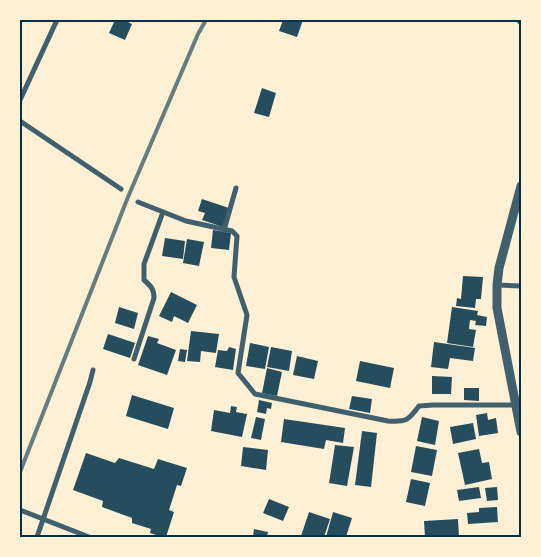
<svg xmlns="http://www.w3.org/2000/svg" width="541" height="557" viewBox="0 0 541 557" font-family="Roboto,sans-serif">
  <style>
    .building { fill: #264d5e }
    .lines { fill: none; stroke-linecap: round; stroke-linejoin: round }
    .minor { stroke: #3f606c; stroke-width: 5 }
    .tertiary { stroke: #3f606c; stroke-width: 9 }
    .rail { stroke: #657d81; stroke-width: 4 }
    .neatline { fill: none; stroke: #003049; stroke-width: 2 }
  </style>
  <rect width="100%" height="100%" fill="#fdf0d5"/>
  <g class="building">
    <path d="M 115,20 L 124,20 L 132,24 L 125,40 L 109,33 Z"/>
    <path d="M 283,20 L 303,20 L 297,37 L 279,31 Z"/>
    <path d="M 262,88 L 276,93 L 269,117 L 254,113 Z"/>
    <path d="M 202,199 L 229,208 L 223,227 L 202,220 L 205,213 L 198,211 Z"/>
    <path d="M 213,230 L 231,233 L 229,250 L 211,248 Z"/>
    <path d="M 165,238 L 185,241 L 183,259 L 162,256 Z"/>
    <path d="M 187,239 L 204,242 L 199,266 L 183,263 Z"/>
    <path d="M 463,276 L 483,277 L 481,299 L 476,299 L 475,308 L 456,306 L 457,298 L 461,299 Z"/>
    <path d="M 171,292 L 197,305 L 188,323 L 174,316 L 172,322 L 159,316 Z"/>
    <path d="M 119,307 L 138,313 L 134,329 L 115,323 Z"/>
    <path d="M 452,307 L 478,311 L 477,315 L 487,317 L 486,326 L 475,325 L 476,321 L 470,320 L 469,329 L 476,330 L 473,347 L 447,343 Z"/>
    <path d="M 191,331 L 219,334 L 216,353 L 201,351 L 200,362 L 187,361 Z"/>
    <path d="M 108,334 L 135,343 L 130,358 L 103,349 Z"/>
    <path d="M 148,336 L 159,339 L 157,343 L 176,350 L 167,375 L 138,365 Z"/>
    <path d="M 434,342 L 475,348 L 473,361 L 450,358 L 448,369 L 431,367 Z"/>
    <path d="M 250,343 L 269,347 L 265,369 L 246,366 Z"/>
    <path d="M 229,347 L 236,349 L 233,370 L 215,367 L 218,350 L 227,351 Z"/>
    <path d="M 271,347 L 292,351 L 289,371 L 267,367 Z"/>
    <path d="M 180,349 L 187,350 L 185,362 L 178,361 Z"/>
    <path d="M 297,356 L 318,361 L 314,379 L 293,375 Z"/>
    <path d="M 360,361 L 394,368 L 390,388 L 356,381 Z"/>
    <path d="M 267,368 L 282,372 L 277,396 L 262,393 Z"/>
    <path d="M 432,376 L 452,377 L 451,394 L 432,394 Z"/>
    <path d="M 464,388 L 479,388 L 479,401 L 464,400 Z"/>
    <path d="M 132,395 L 174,408 L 168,429 L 126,416 Z"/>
    <path d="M 352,396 L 372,399 L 370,413 L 349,409 Z"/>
    <path d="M 259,400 L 272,403 L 271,409 L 267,408 L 266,414 L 257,412 Z"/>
    <path d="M 231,406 L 237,407 L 236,412 L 247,414 L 242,437 L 211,431 L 214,410 L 230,413 Z"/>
    <path d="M 487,413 L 488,420 L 496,418 L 498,433 L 479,436 L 476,415 Z"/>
    <path d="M 256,417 L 265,419 L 261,440 L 251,438 Z"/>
    <path d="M 422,417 L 439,421 L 435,445 L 417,441 Z"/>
    <path d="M 284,419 L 345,428 L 343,443 L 326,440 L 324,449 L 281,442 Z"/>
    <path d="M 473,423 L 476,439 L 453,444 L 450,427 Z"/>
    <path d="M 362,431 L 377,433 L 371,487 L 355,485 Z"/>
    <path d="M 335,445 L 354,447 L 347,486 L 329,483 Z"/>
    <path d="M 416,446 L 437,450 L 432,476 L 411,472 Z"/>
    <path d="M 243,447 L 268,450 L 266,470 L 241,466 Z"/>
    <path d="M 479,449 L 482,463 L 489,462 L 492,479 L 465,485 L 458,453 Z"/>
    <path d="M 86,453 L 115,463 L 119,458 L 154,469 L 158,459 L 187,468 L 181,486 L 177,485 L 169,510 L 174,512 L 166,537 L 162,537 L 150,533 L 151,529 L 132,523 L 132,518 L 102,507 L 103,501 L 73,490 Z"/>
    <path d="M 411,479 L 430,483 L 425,506 L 406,502 Z"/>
    <path d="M 479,487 L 481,498 L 459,501 L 457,490 Z"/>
    <path d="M 497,487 L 498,500 L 487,501 L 485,488 Z"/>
    <path d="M 269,499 L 289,507 L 283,521 L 263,513 Z"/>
    <path d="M 497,507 L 498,522 L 468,524 L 467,513 L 479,512 L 479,508 Z"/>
    <path d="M 309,512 L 330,519 L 324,537 L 301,536 Z"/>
    <path d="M 333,512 L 352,518 L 346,537 L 326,537 Z"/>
    <path d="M 458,519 L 459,537 L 425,537 L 424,521 Z"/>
    <path d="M 254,529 L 268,532 L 267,537 L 253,537 Z"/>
  </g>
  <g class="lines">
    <g class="minor">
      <path d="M 518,20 L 521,23"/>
      <path d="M 20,100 L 57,20"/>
      <path d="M 20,121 L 121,189"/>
      <path d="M 138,202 L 186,221 L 232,231 L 237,236 L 234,277 L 247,315 L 238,373 L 255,394 L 388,421 C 406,422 408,421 419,406 L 433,405 L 516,405"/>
      <path d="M 224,230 L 236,188"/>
      <path d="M 497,285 L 521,286"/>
      <path d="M 134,359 L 154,298 C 154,289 151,286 144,280 L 144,264 L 163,212"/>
      <path d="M 20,510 L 89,537"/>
      <path d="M 37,537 L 90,382 L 93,370"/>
    </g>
    <path class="tertiary" d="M 521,186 L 499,268 L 497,285 L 497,308 L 521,432"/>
    <path class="rail" d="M 20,472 L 128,197 L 198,34 L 206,20"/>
  </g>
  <rect width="541" height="557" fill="none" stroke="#fdf0d5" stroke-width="42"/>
  <rect x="21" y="21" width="499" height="515" class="neatline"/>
</svg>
